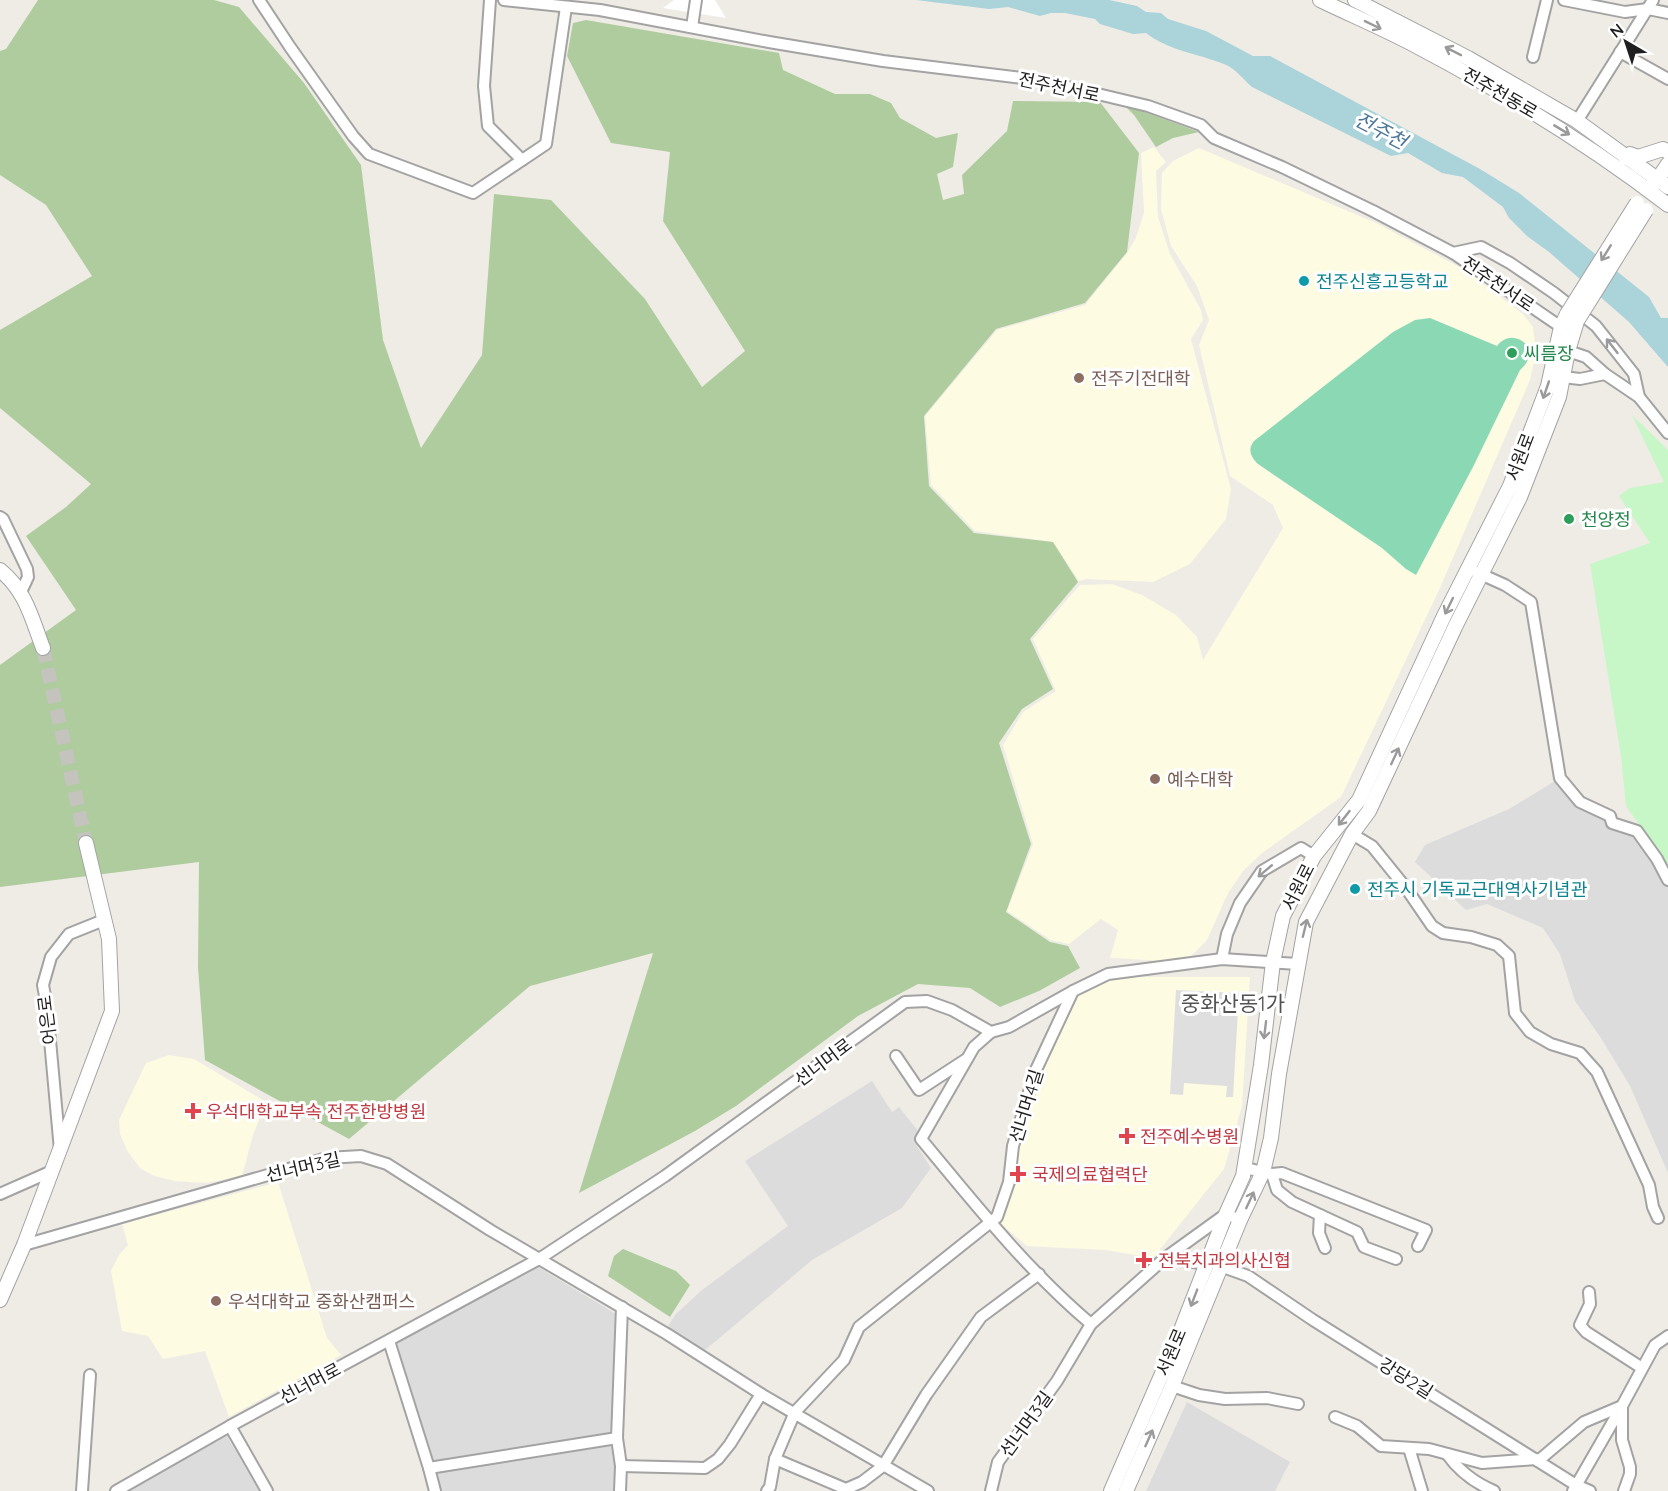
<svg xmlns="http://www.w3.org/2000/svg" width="1668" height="1491" viewBox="0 0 1668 1491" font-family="Quicksand,'Noto Sans KR',sans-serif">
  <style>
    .residential { fill: #dddcdc }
    .education { fill: #fdfbe2 }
    .forest { fill: #afcc9e }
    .park { fill: #c7f6c7 }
    .pitch { fill: #8ad9b4 }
    .parking { fill: #dfdfdf }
    .water { fill: #aad3da }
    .pier { fill: #fff }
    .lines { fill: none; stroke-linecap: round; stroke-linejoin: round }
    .tertiary-tunnel { stroke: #c5c3be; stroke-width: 14; stroke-dasharray: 14 7; stroke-linecap: butt }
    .minor-casing { stroke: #a3a3a3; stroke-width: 14 }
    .tertiary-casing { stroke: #a3a3a3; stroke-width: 16 }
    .minor { stroke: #fff; stroke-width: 10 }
    .tertiary { stroke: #fff; stroke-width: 14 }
    .tertiary-bridge-casing { stroke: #a3a3a3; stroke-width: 16; stroke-linecap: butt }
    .tertiary-bridge { stroke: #fff; stroke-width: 14 }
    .oneway { stroke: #9a9a9a }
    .culture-dot { fill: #0f9aa8; stroke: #fff; stroke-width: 2 }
    .leisure-dot { fill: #2e9e5b; stroke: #fff; stroke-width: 2 }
    .education-dot { fill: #8d6e63; stroke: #fff; stroke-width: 2 }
    .health-dot { fill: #e0444e; stroke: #fff; stroke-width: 2 }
    .labels { text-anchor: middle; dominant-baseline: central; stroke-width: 6; stroke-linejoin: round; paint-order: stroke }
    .street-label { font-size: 18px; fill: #1f1f1f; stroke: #fff }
    .culture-label { font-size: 18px; fill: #0d838f; stroke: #fff; text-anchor: start }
    .leisure-label { font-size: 18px; fill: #27864d; stroke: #fff; text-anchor: start }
    .education-label { font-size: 18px; fill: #785e54; stroke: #fff; text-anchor: start }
    .health-label { font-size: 18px; fill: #be3a42; stroke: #fff; text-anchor: start }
    .water-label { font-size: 20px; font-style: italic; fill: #4c789a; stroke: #fff }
    .quarter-label { font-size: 21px; fill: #525252; stroke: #fff }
  </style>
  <rect width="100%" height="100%" fill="#efece6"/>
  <g class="residential">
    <path d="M 1560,778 L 1580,802 L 1637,831 L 1668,880 L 1668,1173 L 1630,1086 L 1601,1038 L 1575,1001 L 1560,954 L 1543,928 L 1487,904 L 1466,910 L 1415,862 L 1425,845 L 1509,809 Z"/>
    <path d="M 872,1081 L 892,1112 L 899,1107 L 919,1132 L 915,1143 L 931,1168 L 902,1208 L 812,1260 L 704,1351 L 667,1328 L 675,1315 L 702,1290 L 788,1226 L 745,1161 Z"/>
    <path d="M 538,1267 L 621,1317 L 620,1491 L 435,1491 L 391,1345 Z"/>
    <path d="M 1187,1402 L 1290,1462 L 1275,1491 L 1146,1491 Z"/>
    <path d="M 227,1436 L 259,1491 L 126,1491 Z"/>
  </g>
  <g class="education">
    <path d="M 1154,147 L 1166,162 L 1156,171 L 1158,217 L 1170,254 L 1201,310 L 1203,320 L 1191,339 L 1231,489 L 1226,519 L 1190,564 L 1153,582 L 1087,579 L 1079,581 L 1053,542 L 975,531 L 931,485 L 925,416 L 997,330 L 1085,305 L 1127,253 L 1135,240 L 1144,213 L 1141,153 Z"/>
    <path d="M 1199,148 L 1376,223 L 1465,270 L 1523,314 L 1533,327 L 1536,352 L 1530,380 L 1439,590 L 1341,797 L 1262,853 L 1243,871 L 1228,893 L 1207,940 L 1185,962 L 1110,958 L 1118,930 L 1101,919 L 1069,944 L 1051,940 L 1007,911 L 1033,844 L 1003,745 L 1023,712 L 1056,691 L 1033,639 L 1080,585 L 1112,584 L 1142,595 L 1176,615 L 1197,637 L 1203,660 L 1283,528 L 1273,505 L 1230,476 L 1199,345 L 1209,320 L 1197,286 L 1171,246 L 1161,209 L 1162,173 L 1173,161 Z"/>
    <path d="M 1100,977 L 1250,977 L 1242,1106 L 1224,1169 L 1153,1258 L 1105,1250 L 1027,1246 L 1001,1224 L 1013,1181 L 1014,1156 L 1027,1115 L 1053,1046 L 1079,994 Z"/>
    <path d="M 169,1055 L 194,1059 L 266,1102 L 253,1135 L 242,1176 L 206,1183 L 175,1181 L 154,1176 L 140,1168 L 128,1152 L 120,1134 L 119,1120 L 146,1063 Z"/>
    <path d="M 278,1182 L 327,1338 L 341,1355 L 229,1417 L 205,1351 L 163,1359 L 148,1336 L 122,1331 L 111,1271 L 119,1255 L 128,1245 L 122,1224 Z"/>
  </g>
  <g class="forest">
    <path d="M 38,0 L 214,0 L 239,7 L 304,83 L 361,165 L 383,340 L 421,448 L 482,355 L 494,194 L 551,200 L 645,299 L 702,387 L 745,351 L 663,221 L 670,152 L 611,143 L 567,56 L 573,23 L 586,20 L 779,53 L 783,70 L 835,94 L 870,94 L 891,103 L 900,118 L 936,138 L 958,133 L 953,167 L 937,174 L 943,200 L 964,194 L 962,175 L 1007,131 L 1013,101 L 1100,102 L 1139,153 L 1127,252 L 1085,303 L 996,329 L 924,416 L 929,486 L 974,533 L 1053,542 L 1078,582 L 1030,639 L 1053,689 L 1022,709 L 999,743 L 1031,844 L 1006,912 L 1050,942 L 1068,946 L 1080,968 L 1039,991 L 1000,1007 L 970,988 L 918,984 L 858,1016 L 736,1106 L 695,1131 L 579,1193 L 653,953 L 530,986 L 349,1139 L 205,1060 L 198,967 L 199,862 L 0,887 L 0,665 L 76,610 L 26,536 L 66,507 L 91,484 L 0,408 L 0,330 L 92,276 L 46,205 L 0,175 L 0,51 L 6,49 Z"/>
    <path d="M 1123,104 L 1199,132 L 1173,138 L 1156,147 L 1134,115 Z"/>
    <path d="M 623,1249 L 676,1271 L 690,1285 L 670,1317 L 608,1276 L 614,1256 Z"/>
  </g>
  <path class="park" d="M 1632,415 L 1668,450 L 1668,865 L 1626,806 L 1621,756 L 1590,564 L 1650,543 L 1619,496 L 1630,488 L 1664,482 Z"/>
  <path class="pitch" d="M 1430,318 L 1497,346 C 1505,336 1516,335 1526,344 C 1531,355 1529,362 1520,370 L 1474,465 L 1416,575 L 1406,569 L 1382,548 L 1258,464 C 1251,457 1247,450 1254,441 L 1393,332 L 1415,320 Z"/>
  <path class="parking" d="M 1176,990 L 1239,993 L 1233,1097 L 1226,1097 L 1227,1086 L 1184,1083 L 1183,1095 L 1170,1094 Z"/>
  <path class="water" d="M 916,0 L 1109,0 L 1137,6 L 1146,12 L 1161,13 L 1168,19 L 1206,31 L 1253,56 L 1270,56 L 1480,169 L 1519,193 L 1649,297 L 1661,318 L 1668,318 L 1668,367 L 1629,322 L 1549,252 L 1527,236 L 1509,218 L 1503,207 L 1463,177 L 1442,173 L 1408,153 L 1391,156 L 1252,87 C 1243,79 1236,69 1224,64 C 1199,54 1167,50 1146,33 L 1133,34 L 1100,24 L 1095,19 L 1065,13 L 1051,13 L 1040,16 L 1008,7 L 989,9 Z"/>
  <path class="pier" d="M 674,0 L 715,0 L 726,18 L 663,8 Z"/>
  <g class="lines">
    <path class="tertiary-tunnel" d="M 43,648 L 86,843"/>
    <defs>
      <g id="minor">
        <path d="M 259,0 L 290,47 L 353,136 L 369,154 L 473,193 L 546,144 L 566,7"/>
        <path d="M 490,0 L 484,86 L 488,126 L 522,160"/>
        <path d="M 504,0 L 600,10 L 769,42 L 883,61 L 1039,80 L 1148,106 L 1201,125 L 1214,138 L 1282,167 L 1373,211 L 1453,253 L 1561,327"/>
        <path d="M 1564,0 L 1625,12 L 1648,9 L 1668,13"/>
        <path d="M 692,27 L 696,0"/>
        <path d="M 1620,52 L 1668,79"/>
        <path d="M 1533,57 L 1547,0"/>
        <path d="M 1577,121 L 1653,0"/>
        <path d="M 1453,253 L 1481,247 L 1510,263 L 1554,293 L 1596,326 L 1634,374 L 1639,397"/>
        <path d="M 1568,351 L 1586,357 L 1605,374 L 1639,397 L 1668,433"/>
        <path d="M 1563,377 L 1580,379 L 1605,374"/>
        <path d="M 0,517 L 3,519 L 27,569 L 28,577 L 21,592"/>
        <path d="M 1476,572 L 1505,585 L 1531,602 L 1560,778 L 1580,802 L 1610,816 L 1612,823 L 1637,831 L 1657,859 L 1668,880"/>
        <path d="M 1352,834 L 1372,846 L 1406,888 L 1432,926 L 1443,933 L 1471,937 L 1497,945 L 1509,956 L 1515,1013 L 1530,1032 L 1551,1044 L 1580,1053 L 1597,1072 L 1649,1185 L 1653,1207 L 1658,1218"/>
        <path d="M 1222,959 L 1227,934 L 1240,903 L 1262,871 L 1301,848 L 1314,856"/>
        <path d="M 991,1032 L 974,1047 L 921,1139 C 975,1204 1027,1270 1091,1324"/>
        <path d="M 896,1056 L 919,1090 L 965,1060"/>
        <path d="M 60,1150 L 47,1007 L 43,985 L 51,957 L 69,934 L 104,920"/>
        <path d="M 1245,1168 L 1272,1174 L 1282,1173 L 1426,1230 L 1418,1246"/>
        <path d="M 1272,1174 L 1277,1190 L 1292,1202 L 1357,1232 L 1364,1247 L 1396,1259"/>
        <path d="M 0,1194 L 52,1171"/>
        <path d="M 1320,1215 L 1319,1233 L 1325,1248"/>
        <path d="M 24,1245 L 327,1158 L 361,1156 L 387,1164 L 490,1230 L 667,1334 L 761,1394 L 928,1491"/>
        <path d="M 1165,1258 L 1207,1264"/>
        <path d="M 1223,1267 L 1248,1276 L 1313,1320 L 1576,1485 L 1590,1491"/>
        <path d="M 1589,1292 L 1590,1304 L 1580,1325 L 1586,1332 L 1642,1368"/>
        <path d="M 389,1341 L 429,1468 L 435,1491"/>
        <path d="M 1172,1386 L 1199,1395 L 1225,1399 L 1267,1398 L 1298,1404"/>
        <path d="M 1622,1407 L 1622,1440 L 1630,1467 L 1630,1474 L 1624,1491"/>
        <path d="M 1335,1417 L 1357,1426 L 1381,1446 L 1429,1449 L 1482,1463 L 1536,1459"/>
        <path d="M 230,1426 L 267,1491"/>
        <path d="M 1409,1448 L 1422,1491"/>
        <path d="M 1447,1454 C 1459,1471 1475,1483 1494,1491"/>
        <path d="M 775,1459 L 846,1489 L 862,1482 L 883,1466 L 926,1395 L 981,1317 L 1039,1274"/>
        <path d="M 1538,1461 L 1584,1422 L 1622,1406"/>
        <path d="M 621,1466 L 705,1468 L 718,1459 L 730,1444 L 761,1394"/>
        <path d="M 429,1468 L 617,1438"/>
        <path d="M 82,1491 L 90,1375"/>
        <path d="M 116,1491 L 230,1426 L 539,1259 L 665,1176 L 905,1002 L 927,1001 L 952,1010 L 991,1032 L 1009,1027 L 1073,991 L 1108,974 L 1222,959 L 1298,964"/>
        <path d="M 620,1491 L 621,1466 L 617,1438 L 622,1307"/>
        <path d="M 767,1491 L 770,1487 L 775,1459 L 795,1412 L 844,1360 L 859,1327 L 997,1217 L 1009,1182 L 1013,1146 L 1035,1072 L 1073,991"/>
        <path d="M 991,1491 L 998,1462 L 1057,1381 L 1091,1324 L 1165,1258 L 1226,1214 L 1240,1220"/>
        <path d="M 1573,1491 L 1622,1406 L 1655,1345 L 1668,1336"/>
      </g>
      <g id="tertiary">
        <path d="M 1320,0 C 1353,16 1387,30 1420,48 C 1507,94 1590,145 1668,205"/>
        <path d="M 1355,0 L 1468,58 L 1577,121 L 1668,187"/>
        <path d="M 1626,158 L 1630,154 L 1638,157 L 1663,149 L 1668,152"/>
        <path d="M 1653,184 L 1658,179 L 1668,164"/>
        <path d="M 0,570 C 26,591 32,619 43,648"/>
        <path d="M 0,1300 L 24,1245 L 112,1011 L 109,939 L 86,843"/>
        <path d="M 1111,1491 L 1181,1330 L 1226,1214 L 1243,1176 L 1261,1065 L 1273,962 L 1283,916 L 1314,856 L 1359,800 L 1444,616 L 1510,486 L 1548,386 L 1561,327 L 1567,314"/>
        <path d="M 1126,1491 L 1172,1386 L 1240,1220 L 1263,1172 L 1271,1138 L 1279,1074 L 1306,922 L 1352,834 L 1369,811 L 1455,627 L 1520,497 L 1559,397 L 1568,351 L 1577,321"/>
      </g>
    </defs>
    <use href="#minor" class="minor-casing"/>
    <use href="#tertiary" class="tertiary-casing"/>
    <use href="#minor" class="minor"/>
    <use href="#tertiary" class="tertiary"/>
    <defs>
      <g id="tertiary-bridge">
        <path d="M 1567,314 L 1637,203"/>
        <path d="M 1577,321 L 1646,210"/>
      </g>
    </defs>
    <use href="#tertiary-bridge" class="tertiary-bridge-casing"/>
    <use href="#tertiary-bridge" class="tertiary-bridge"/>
  </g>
  <defs><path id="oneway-shaft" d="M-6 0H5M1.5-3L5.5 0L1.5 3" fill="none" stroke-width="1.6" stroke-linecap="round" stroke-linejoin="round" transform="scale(1.5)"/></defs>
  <g class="oneway">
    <use href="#oneway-shaft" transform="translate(1373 25) rotate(26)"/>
    <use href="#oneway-shaft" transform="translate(1453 51) rotate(-153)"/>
    <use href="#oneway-shaft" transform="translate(1562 130) rotate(31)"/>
    <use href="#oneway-shaft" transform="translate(1606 253) rotate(122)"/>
    <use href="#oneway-shaft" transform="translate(1612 346) rotate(-128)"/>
    <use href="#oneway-shaft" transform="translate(1546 390) rotate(109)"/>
    <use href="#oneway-shaft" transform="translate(1449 606) rotate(116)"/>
    <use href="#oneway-shaft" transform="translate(1395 756) rotate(-65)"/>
    <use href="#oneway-shaft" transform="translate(1344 818) rotate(128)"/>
    <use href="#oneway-shaft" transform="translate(1265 871) rotate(140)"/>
    <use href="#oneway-shaft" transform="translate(1305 928) rotate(-76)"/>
    <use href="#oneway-shaft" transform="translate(1265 1030) rotate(97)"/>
    <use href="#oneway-shaft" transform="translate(1250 1200) rotate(-65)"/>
    <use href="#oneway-shaft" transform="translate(1194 1298) rotate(111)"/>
    <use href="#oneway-shaft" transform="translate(1149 1438) rotate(-66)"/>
  </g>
  <g class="culture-dot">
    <circle cx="1304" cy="281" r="6"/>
    <circle cx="1355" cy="889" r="6"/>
  </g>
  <g class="leisure-dot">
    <circle cx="1512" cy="353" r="6"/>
    <circle cx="1569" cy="519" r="6"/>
  </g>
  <g class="education-dot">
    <circle cx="1079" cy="378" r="6"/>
    <circle cx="1155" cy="779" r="6"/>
    <circle cx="216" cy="1301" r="6"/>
  </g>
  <g class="health-dot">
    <path d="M190 1102h6v6h6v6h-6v6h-6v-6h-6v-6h6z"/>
    <path d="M1124 1127h6v6h6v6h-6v6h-6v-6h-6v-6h6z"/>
    <path d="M1015 1165h6v6h6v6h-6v6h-6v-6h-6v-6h6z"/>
    <path d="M1141 1251h6v6h6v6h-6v6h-6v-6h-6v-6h6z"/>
  </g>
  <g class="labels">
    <g class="street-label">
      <text transform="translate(1059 87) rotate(12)">전주천서로</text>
      <text transform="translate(1500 93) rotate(30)">전주천동로</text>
      <text transform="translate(1498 284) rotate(34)">전주천서로</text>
      <text transform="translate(1520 457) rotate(-69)">서원로</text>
      <text transform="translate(1298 887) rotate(-63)">서원로</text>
      <text transform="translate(47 1020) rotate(-97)">어은로</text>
      <text transform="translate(823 1062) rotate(-37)">선너머로</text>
      <text transform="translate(1026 1106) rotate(-73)">선너머4길</text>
      <text transform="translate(303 1167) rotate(-13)">선너머3길</text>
      <text transform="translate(1171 1352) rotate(-67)">서원로</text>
      <text transform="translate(1406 1378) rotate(32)">강당2길</text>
      <text transform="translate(310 1383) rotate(-28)">선너머로</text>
      <text transform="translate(1026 1424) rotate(-54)">선너머3길</text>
    </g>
    <g class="culture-label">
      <text x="1316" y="281">전주신흥고등학교</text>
      <text x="1367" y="889">전주시 기독교근대역사기념관</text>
    </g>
    <g class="leisure-label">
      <text x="1524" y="353">씨름장</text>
      <text x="1581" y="519">천양정</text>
    </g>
    <g class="education-label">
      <text x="1091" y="378">전주기전대학</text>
      <text x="1167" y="779">예수대학</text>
      <text x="228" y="1301">우석대학교 중화산캠퍼스</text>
    </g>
    <g class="health-label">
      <text x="206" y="1111">우석대학교부속 전주한방병원</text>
      <text x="1140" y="1136">전주예수병원</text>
      <text x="1032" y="1174">국제의료협력단</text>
      <text x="1158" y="1260">전북치과의사신협</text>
    </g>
    <g class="water-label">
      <text transform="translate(1381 130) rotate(28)">전주천</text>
    </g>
    <g class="quarter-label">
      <text x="1233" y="1003">중화산동1가</text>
    </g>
  </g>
  <g transform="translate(1626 42) rotate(321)" stroke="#ffffff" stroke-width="4.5" paint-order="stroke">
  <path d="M0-4.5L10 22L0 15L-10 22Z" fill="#1f1f1f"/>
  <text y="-9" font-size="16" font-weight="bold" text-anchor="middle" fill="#1f1f1f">N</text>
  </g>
</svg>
